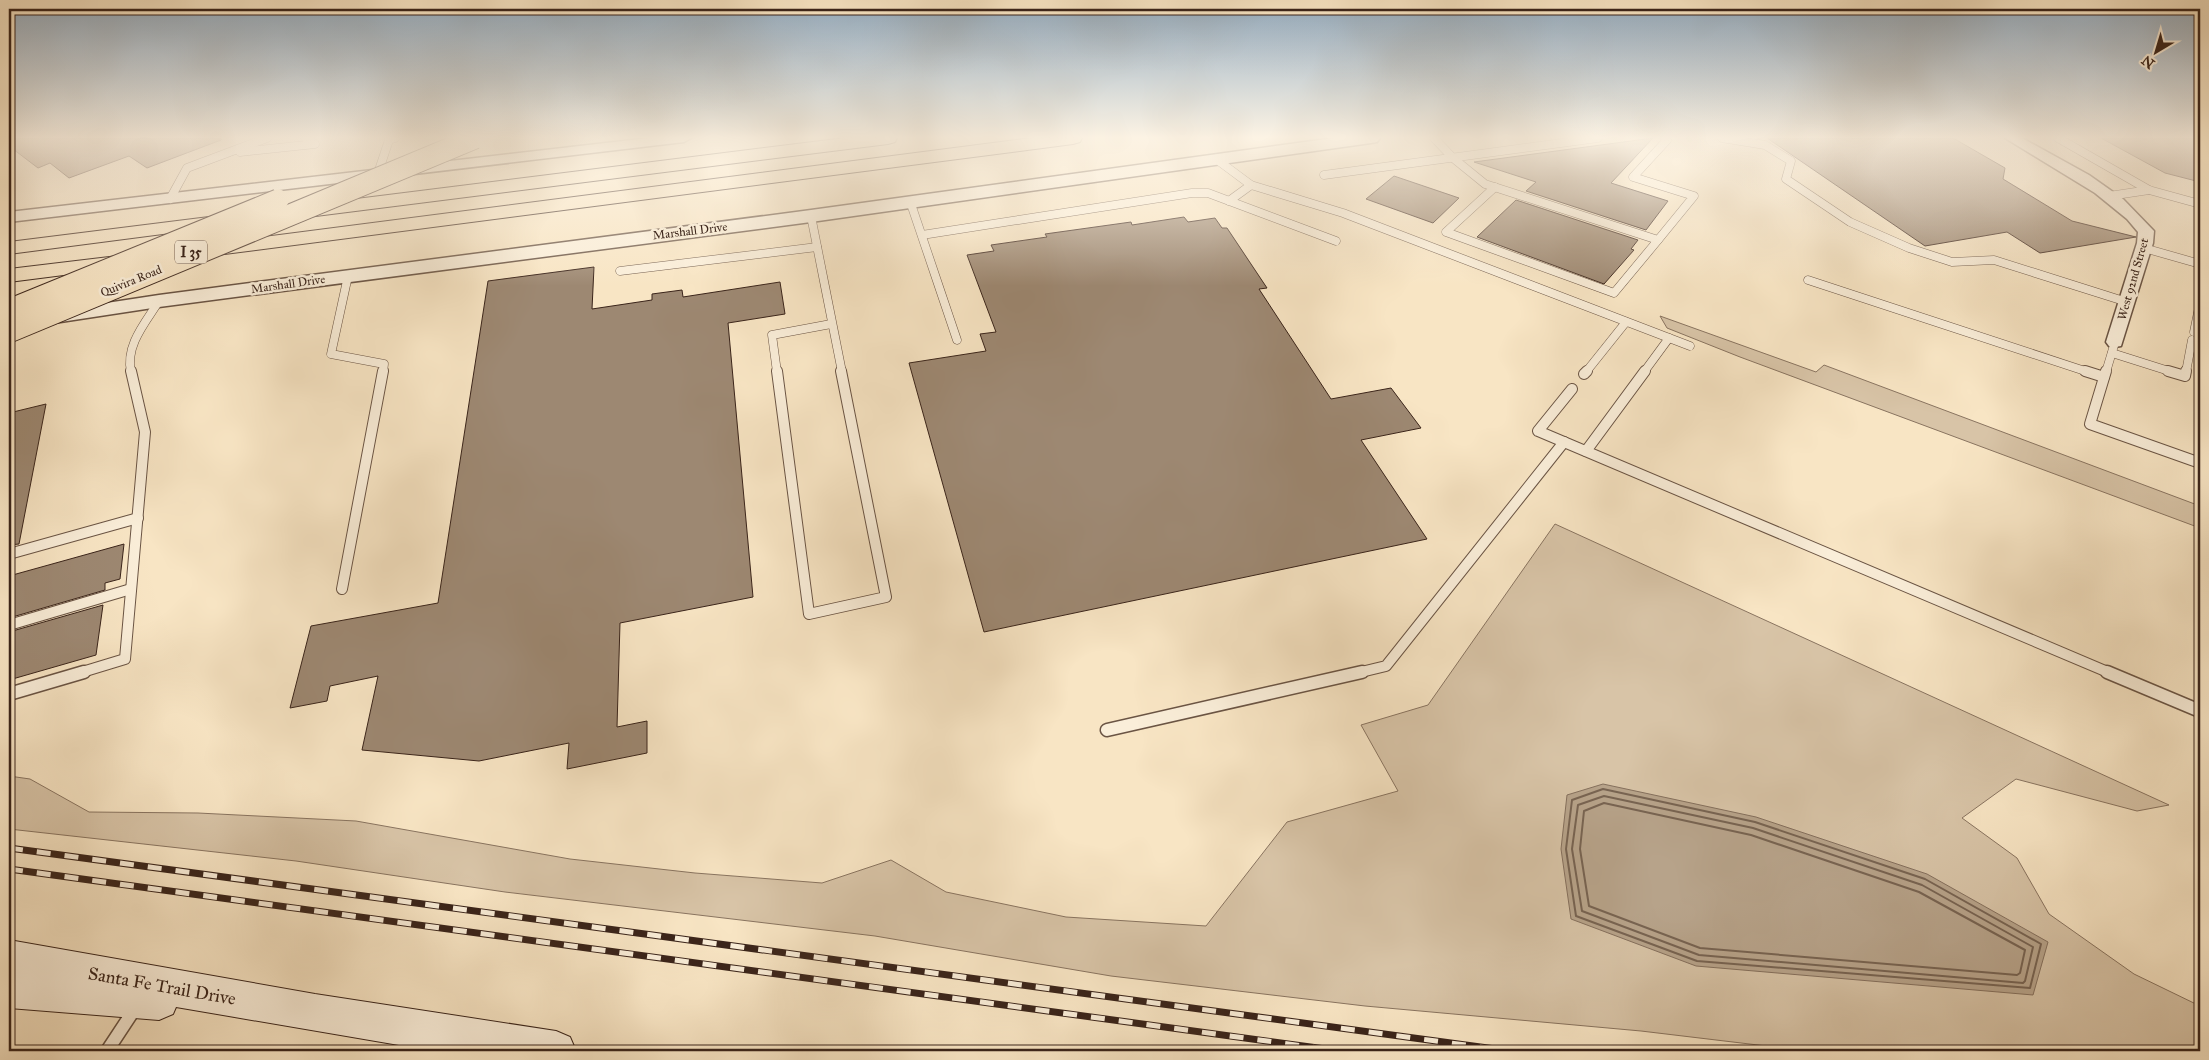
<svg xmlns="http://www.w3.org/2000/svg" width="2209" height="1060" viewBox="0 0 2209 1060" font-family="'IM FELL Great Primer',serif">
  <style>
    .green { fill: #d8c4a7; stroke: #897460 }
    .water { fill: #b7a38a; stroke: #85705d }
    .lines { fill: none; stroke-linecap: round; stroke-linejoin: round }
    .shore { stroke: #786452; stroke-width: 2 }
    .building { fill: #9d8872; stroke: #3a241a }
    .service-far2-casing { stroke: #6a5444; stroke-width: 9 }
    .service-far1-casing { stroke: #6a5444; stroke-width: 12 }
    .service-casing { stroke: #6a5444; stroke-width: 15 }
    .minor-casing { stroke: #6a5444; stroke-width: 3 }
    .tertiary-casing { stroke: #6a5444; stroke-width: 3 }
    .secondary-casing { stroke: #3a241a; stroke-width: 2 }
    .motorway-casing { stroke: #3a241a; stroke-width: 2 }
    .service-far2 { stroke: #faeed9; stroke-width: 8 }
    .service-far1 { stroke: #faeed9; stroke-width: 10 }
    .service { stroke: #faeed9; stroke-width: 12 }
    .minor { fill: #faeed9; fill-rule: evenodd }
    .tertiary { fill: #faeed9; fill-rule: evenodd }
    .secondary { fill: #faeed9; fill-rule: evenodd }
    .motorway { fill: #f8e5c4; fill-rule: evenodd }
    .rail-casing { stroke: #3a241a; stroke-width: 7 }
    .rail { stroke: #faeed9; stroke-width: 5; stroke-dasharray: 14; stroke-linecap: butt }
    .primary-bridge-casing { stroke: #3a241a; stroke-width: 23; stroke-linecap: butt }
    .primary-bridge { stroke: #f8e5c4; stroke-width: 21 }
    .labels { text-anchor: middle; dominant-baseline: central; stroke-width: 5; stroke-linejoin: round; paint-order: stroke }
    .far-street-label { font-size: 12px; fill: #3a241a; stroke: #faeed9 }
    .shield { fill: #faeed9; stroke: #746153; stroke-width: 1 }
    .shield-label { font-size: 14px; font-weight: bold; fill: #3a241a }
    .near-street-label { font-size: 18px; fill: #3a241a; stroke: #faeed9 }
  </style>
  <rect width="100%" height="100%" fill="#f8e5c4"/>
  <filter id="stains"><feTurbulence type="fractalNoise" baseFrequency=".004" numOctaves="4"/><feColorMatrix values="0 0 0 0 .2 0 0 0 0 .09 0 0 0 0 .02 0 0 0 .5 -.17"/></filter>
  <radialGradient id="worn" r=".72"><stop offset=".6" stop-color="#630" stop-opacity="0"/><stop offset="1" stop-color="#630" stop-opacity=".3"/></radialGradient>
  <g class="green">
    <path d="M 1660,316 L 1816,372 L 1824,365 L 2200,506 L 2200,528 L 1740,357 L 1667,328 Z"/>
    <path d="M 1555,524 L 2169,805 L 2137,811 L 2016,779 L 1962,818 L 2017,858 L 2049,914 L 2134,974 L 2200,1006 L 2200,1051 L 1808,1051 L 1641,1031 L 1365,1006 L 1111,976 L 875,936 L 505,892 L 296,861 L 9,829 L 9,776 L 30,779 L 89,812 L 198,813 L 356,821 L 570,859 L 695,873 L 822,883 L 891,860 L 946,892 L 1066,917 L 1206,926 L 1287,822 L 1398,791 L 1361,725 L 1428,705 Z"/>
  </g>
  <path class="water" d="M 1603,784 L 1756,817 L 1927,874 L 2048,942 L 2033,995 L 1696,966 L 1571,919 L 1561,849 L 1567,795 Z"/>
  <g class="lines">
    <g class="shore">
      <path d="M 1603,789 L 1755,822 L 1925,879 L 2041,944 L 2030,988 L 1697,961 L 1576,916 L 1566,849 L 1572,800 Z"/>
      <path d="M 1604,796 L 1753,828 L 1922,885 L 2033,947 L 2025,981 L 2023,983 L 1699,955 L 1582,911 L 1572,849 L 1578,805 Z"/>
      <path d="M 1604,803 L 1751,835 L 1919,892 L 2025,950 L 2020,973 L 2017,975 L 1700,948 L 1589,906 L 1580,849 L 1584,811 Z"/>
    </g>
  </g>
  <g class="building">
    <path d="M 9,138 L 221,138 L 221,140 L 147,168 L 129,156 L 69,178 L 50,163 L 38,168 L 9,146 Z"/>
    <path d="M 1653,138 L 1611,183 L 1668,201 L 1646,230 L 1526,191 L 1536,182 L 1474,162 Z"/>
    <path d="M 1767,138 L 1953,138 L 2005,168 L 2003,179 L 2072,221 L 2136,237 L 2040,253 L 2007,232 L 1925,246 Z"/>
    <path d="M 2101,138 L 2200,138 L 2200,182 L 2165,173 Z"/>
    <path d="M 1394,176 L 1459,198 L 1433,223 L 1366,199 Z"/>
    <path d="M 1516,200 L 1638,240 L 1631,249 L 1634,250 L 1604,284 L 1477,237 Z"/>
    <path d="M 1184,217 L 1188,222 L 1215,218 L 1222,228 L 1227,228 L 1267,288 L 1259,289 L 1331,399 L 1391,388 L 1421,428 L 1361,440 L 1427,539 L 984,632 L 909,363 L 986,351 L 980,334 L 996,332 L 967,255 L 994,251 L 991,245 L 1047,237 L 1045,234 L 1131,222 L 1132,225 Z"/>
    <path d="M 594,267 L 592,309 L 652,300 L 652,294 L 682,290 L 683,297 L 780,282 L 785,314 L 728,323 L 753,597 L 620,623 L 617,727 L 647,721 L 647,753 L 567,769 L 569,743 L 479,761 L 362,750 L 378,676 L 330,686 L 327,701 L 290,708 L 311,626 L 438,603 L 488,281 Z"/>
    <path d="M 46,404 L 19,544 L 9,545 L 9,413 Z"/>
    <path d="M 124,544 L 120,579 L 105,583 L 105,590 L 9,618 L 9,576 Z"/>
    <path d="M 103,605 L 96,655 L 9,680 L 9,632 Z"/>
  </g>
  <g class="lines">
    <defs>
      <g id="service-far2">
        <path d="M 1434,138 L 1453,158 L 1485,184 L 1658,240 L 1694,196 L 1633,177 L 1667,140 L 1665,138"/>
        <path d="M 1722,138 L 1765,145 L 1791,161 L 1786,179 L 1850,222 L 1909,248 L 1952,262 L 1994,260 L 2127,302"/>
        <path d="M 2058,138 L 2149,190 L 2200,204"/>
        <path d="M 240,152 L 315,144 L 305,138"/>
        <path d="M 1216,159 L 1251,185 L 1229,201"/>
        <path d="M 378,173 L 389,140 L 395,138"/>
        <path d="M 1324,175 L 1598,138"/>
        <path d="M 1251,185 L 1343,213 L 1690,346"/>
        <path d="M 1495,187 L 1446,232 L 1614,293 L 1658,240"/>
        <path d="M 2109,196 L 2149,190"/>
        <path d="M 170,199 L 187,168 L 267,138"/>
        <path d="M 910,201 L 957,340"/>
        <path d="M 811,216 L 842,372"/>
        <path d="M 922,235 L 1192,193 L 1208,193 L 1336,241"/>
        <path d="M 2144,248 L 2200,264"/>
        <path d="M 620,271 L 817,247"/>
        <path d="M 348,276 L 331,354 L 384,364 L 383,372"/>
        <path d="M 1808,280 L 2088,372"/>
        <path d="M 2194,332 L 2200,303"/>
        <path d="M 2112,353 L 2172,372"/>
        <path d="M 131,372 C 125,345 146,322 159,301"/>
        <path d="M 777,372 L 772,335 L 831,324"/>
        <path d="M 1586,372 L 1626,322"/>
        <path d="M 1644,372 L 1669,338"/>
        <path d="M 2106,372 L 2115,342"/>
        <path d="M 2186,372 L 2192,340"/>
      </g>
      <g id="service-far1">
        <path d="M 777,371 L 809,614 L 886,597 L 841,371"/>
        <path d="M 2085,371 L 2104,377"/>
        <path d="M 2106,371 L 2090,424 L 2200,463"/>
        <path d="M 2168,371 L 2185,376 L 2186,371"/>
        <path d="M 1584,374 L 1587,371"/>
        <path d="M 1572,389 L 1538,431 L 2110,673"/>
        <path d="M 1586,451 L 1645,371"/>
        <path d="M 9,554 L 138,518"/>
        <path d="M 342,589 L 383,371"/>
        <path d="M 9,625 L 131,589"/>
        <path d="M 79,673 L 125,659 L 145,432 L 131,371"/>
        <path d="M 1357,673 L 1386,666 L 1564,442"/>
      </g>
      <g id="service">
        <path d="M 2107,672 L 2200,711"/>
        <path d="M 9,694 L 84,672"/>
        <path d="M 1107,730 L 1362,672"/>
        <path d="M 107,1051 L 136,1007"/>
      </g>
      <g id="minor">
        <path d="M 649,138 L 691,138 L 684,142 L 9,222 L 9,212 Z"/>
        <path d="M 2005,138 L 2022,138 L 2089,175 L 2123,199 L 2154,231 L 2153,243 L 2121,346 L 2115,347 L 2109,346 L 2106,342 L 2137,243 L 2138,232 L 2127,219 L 2095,193 Z"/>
      </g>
      <path id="tertiary" d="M 1334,138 L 1380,138 L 1377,142 L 1371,143 L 811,222 L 159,307 L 54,323 L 46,322 L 43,317 L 46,312 L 54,311 L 159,295 L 811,210 Z"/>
      <path id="secondary" d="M 9,940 L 315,994 L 556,1031 L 570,1037 L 576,1051 L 434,1051 L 176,1007 L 173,1014 L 159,1020 L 9,1008 Z"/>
      <g id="motorway">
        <path d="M 845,138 L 897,138 L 895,142 L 888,144 L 300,218 L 293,216 L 290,212 L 293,208 L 300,206 Z"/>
        <path d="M 1031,138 L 1082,138 L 1080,142 L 1073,144 L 209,256 L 202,254 L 198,250 L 202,246 L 209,244 Z"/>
        <path d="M 225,215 L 232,217 L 235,221 L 232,225 L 9,254 L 9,242 Z"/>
        <path d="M 126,255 L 134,256 L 137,261 L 134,266 L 9,282 L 9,269 Z"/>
      </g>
    </defs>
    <use href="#service-far2" class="service-far2-casing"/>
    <use href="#service-far1" class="service-far1-casing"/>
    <use href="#service" class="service-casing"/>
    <use href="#minor" class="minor-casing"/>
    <use href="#tertiary" class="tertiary-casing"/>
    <use href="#secondary" class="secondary-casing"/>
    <use href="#motorway" class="motorway-casing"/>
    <use href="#service-far2" class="service-far2"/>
    <use href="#service-far1" class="service-far1"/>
    <use href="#service" class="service"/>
    <use href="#minor" class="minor"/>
    <use href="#tertiary" class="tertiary"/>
    <use href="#secondary" class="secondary"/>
    <use href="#motorway" class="motorway"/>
    <defs>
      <g id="rail">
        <path d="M 9,848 L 1510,1051"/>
        <path d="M 9,869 L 1340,1051"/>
      </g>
    </defs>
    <use href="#rail" class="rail-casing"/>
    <use href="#rail" class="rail"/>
    <defs>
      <g id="primary-bridge">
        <path d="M 9,310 L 278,200"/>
        <path d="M 9,332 L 475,138"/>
      </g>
    </defs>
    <use href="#primary-bridge" class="primary-bridge-casing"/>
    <use href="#primary-bridge" class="primary-bridge"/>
  </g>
  <linearGradient id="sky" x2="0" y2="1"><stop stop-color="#94adc2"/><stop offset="0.48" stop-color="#fcf3e4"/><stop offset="1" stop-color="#fcf3e4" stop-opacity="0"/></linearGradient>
  <rect width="2209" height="286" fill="url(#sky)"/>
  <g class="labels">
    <g class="far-street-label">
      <text transform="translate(690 231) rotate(-7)">Marshall Drive</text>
      <text transform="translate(2133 279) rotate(-74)">West 92nd Street</text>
      <text transform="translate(131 281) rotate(-22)">Quivira Road</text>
      <text transform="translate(288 284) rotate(-8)">Marshall Drive</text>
    </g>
    <rect class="shield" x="175" y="240.5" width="32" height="23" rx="4"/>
    <g class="shield-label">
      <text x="191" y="252">I 35</text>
    </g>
    <g class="near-street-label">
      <text transform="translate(162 986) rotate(10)">Santa Fe Trail Drive</text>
    </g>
  </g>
  <rect width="2209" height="1060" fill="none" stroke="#f8e5c4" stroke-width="30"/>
  <rect x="10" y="10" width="2189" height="1040" fill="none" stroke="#3a241a" stroke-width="2.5"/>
  <rect x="15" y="15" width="2179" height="1030" fill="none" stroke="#3a241a"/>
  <g transform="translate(2156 52) rotate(218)" stroke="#faeed9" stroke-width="4" paint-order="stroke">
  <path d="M0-4L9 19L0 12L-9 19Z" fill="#3a241a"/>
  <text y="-8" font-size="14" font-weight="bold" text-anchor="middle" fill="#3a241a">N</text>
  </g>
  <rect width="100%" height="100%" filter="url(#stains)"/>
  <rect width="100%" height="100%" fill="url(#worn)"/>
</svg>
